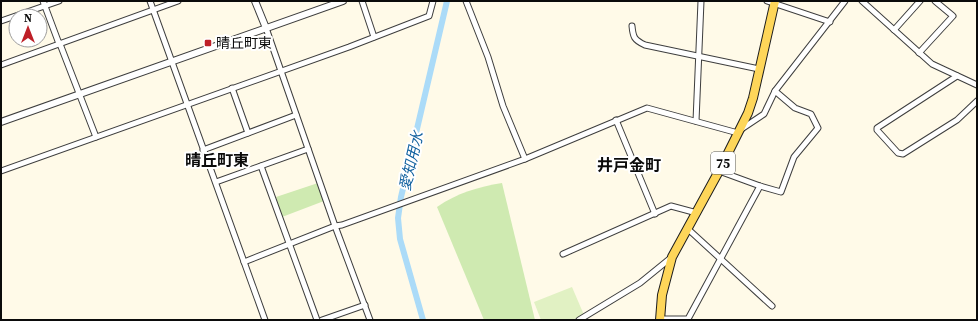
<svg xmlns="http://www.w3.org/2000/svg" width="978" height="321" viewBox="0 0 978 321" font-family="'Source Serif 4','Noto Sans JP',serif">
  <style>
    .grass { fill: #cfeab1 }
    .pitch { fill: #e1f1c3 }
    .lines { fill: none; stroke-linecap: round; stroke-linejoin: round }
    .canal { stroke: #abdbf8; stroke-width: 6 }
    .minor-casing { stroke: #3e3e3e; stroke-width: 7 }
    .tertiary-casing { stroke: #3e3e3e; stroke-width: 8 }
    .primary-casing { stroke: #1c1c1c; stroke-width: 10 }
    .minor { stroke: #fff; stroke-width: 5 }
    .tertiary { stroke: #fff; stroke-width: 6 }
    .primary { stroke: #fed659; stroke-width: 8 }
    .poi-dot { fill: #be1f27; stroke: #fff; stroke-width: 1.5 }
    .labels { text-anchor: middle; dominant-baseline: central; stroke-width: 4; stroke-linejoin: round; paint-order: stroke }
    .shield { fill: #fff; stroke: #545454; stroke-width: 1 }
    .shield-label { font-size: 13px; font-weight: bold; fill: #0b0b0b }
    .poi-label { font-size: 14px; fill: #0b0b0b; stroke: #fff; text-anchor: start }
    .water-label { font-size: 15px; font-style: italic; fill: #11619f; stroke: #fff }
    .quarter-label { font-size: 16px; font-weight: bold; fill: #0b0b0b; stroke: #fff }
  </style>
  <rect width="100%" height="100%" fill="#fffae8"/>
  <g class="grass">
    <path d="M 318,183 L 324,201 L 282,217 L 276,197 Z"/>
    <path d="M 502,183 L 535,320 L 484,320 L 437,207 C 457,193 478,187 502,183 Z"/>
  </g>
  <path class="pitch" d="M 572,287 L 584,315 L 572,320 L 541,320 L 534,302 Z"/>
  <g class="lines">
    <path class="canal" d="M 423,320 L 400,239 L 398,218 L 401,197 L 447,1"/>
    <defs>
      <g id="minor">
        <path d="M 43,1 L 58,41 L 60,44 L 96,137"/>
        <path d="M 150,1 L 265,320"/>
        <path d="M 362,1 L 374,37"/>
        <path d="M 466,1 L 488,57 L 503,106 L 525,159"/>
        <path d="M 767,1 L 830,22"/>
        <path d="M 862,1 L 932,64 L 977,85"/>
        <path d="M 1,21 L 59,1"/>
        <path d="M 632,26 C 633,37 634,40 645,45 L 759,69"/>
        <path d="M 266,28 L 335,226 L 370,320"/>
        <path d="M 894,30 L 920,1"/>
        <path d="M 919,53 L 953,16 L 935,1"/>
        <path d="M 1,65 L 178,1"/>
        <path d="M 957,76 L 877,128 L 877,130 L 898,153 L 903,154 L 957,120 L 977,101"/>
        <path d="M 232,88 L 248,133"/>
        <path d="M 616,120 L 655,214"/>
        <path d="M 696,121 L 701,1"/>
        <path d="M 740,130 L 764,114 L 775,91 L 845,1"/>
        <path d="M 203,150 L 296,115"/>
        <path d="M 261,166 L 317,320"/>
        <path d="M 1,171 L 349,47 L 429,16 L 433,1"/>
        <path d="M 719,171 L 760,186 L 781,192 L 794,157 L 818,128 L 811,114 L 795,108 L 775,91"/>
        <path d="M 216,182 L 308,149"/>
        <path d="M 688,229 L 772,306"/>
        <path d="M 563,254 L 671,206 L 697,213"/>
        <path d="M 244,262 L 335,226 L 342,225 L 525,159 L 647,108 L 738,133"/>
        <path d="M 660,319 L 688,319 L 760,186"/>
        <path d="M 322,320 L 365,305"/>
        <path d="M 579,320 L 640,283 L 672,257"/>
      </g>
      <g id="tertiary">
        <path d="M 255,1 L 266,28"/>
        <path d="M 1,122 L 343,1"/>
      </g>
      <path id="primary" d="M 660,320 L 662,295 L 672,257 L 719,171 L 748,113 L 753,98 L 775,1"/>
    </defs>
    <use href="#minor" class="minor-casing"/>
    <use href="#tertiary" class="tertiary-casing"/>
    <use href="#primary" class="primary-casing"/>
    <use href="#minor" class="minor"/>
    <use href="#tertiary" class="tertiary"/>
    <use href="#primary" class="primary"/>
  </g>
  <rect class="poi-dot" x="204" y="39" width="8" height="8" rx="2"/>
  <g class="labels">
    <rect class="shield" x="711" y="152" width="24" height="22" rx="3"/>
    <g class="shield-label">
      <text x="723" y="163">75</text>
    </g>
    <g class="poi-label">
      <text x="216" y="43">晴丘町東</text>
    </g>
    <g class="water-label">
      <text transform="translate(411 161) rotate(-77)">愛知用水</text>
    </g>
    <g class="quarter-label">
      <text x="217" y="160">晴丘町東</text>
      <text x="629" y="165">井戸金町</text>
    </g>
  </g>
  <rect width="978" height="321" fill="none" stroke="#0b0b0b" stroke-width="4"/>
  <g transform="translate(28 28)"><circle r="19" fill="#ffffff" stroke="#9d9d9d"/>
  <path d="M0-3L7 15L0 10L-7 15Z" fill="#be1f27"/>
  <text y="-6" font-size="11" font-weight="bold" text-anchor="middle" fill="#0b0b0b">N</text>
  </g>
</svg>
